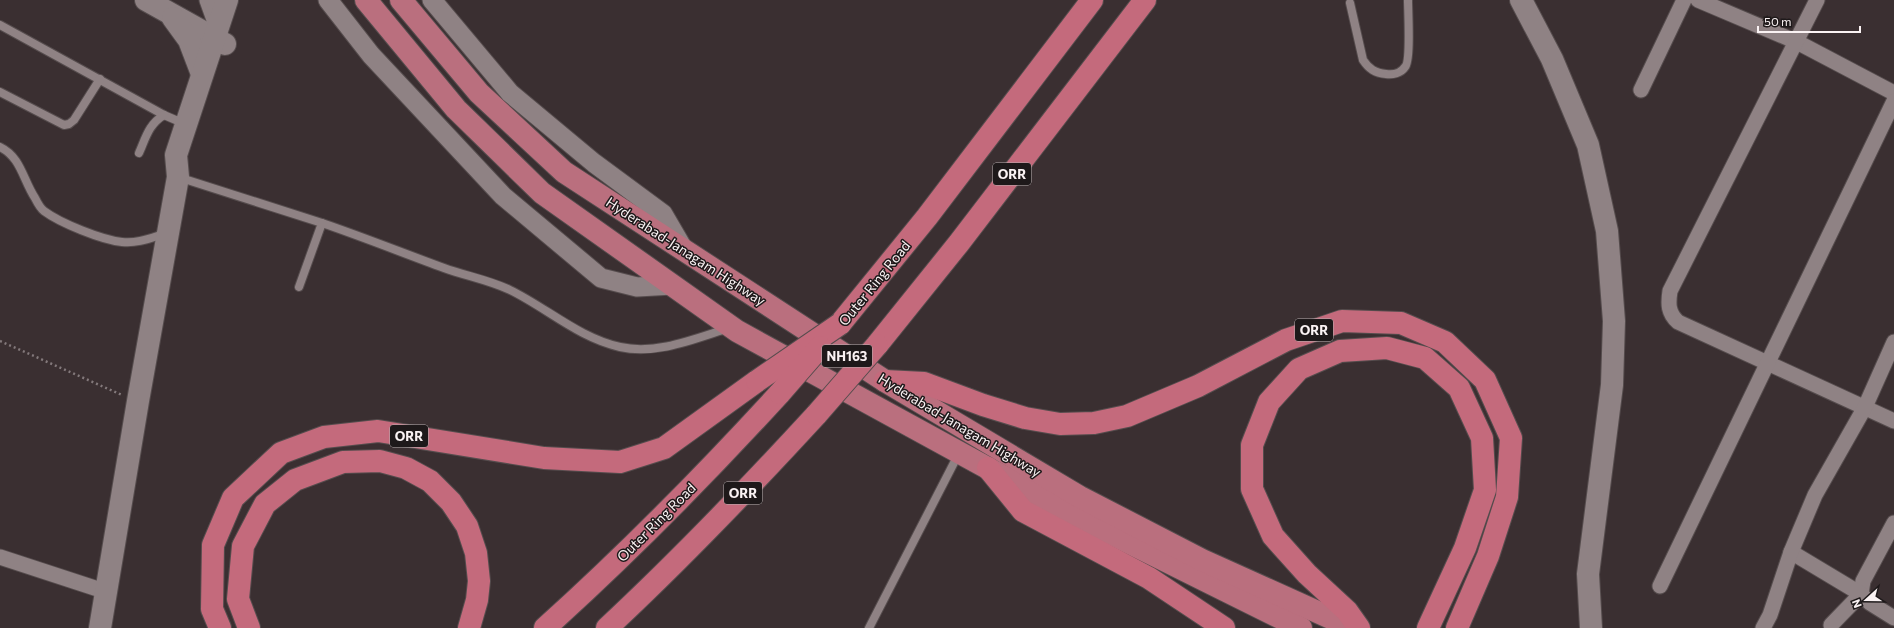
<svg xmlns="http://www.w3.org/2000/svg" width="1894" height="628" viewBox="0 0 1894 628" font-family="Commissioner,sans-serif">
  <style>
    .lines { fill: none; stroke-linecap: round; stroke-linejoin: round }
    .service-casing { stroke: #554c4d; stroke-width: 10 }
    .minor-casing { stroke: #554c4d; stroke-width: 17 }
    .tertiary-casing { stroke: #554c4d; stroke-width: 21 }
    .secondary-casing { stroke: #554c4d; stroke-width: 24 }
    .trunk-casing { stroke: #554c4d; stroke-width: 24 }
    .motorway-casing { stroke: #554c4d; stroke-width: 24 }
    .path { stroke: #83797b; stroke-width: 2.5; stroke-dasharray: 2 3; stroke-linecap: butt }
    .service { stroke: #8f8284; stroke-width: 8 }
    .minor { stroke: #8f8284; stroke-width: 15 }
    .tertiary { stroke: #8f8284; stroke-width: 19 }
    .secondary { stroke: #8f8284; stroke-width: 22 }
    .trunk { stroke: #ba6f7e; stroke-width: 22 }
    .motorway { stroke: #c46a7c; stroke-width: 22 }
    .motorway-bridge-casing { stroke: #554c4d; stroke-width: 24; stroke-linecap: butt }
    .motorway-bridge { stroke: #c46a7c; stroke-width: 22 }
    .labels { text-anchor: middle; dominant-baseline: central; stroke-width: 3; stroke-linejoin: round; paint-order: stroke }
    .shield { fill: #1e191a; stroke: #b8b1b2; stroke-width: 1 }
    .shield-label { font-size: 13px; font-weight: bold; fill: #faf2f3 }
    .street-label { font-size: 14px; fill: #faf2f3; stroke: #1e191a }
  </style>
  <rect width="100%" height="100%" fill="#3a2f31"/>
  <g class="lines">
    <defs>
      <g id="service">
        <path d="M 1350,3 L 1363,60 C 1369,69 1375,73 1386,74 C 1393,75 1401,73 1405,67 C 1411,61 1408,11 1408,0"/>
        <path d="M 0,25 L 164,115 L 185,124"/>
        <path d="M 0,92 L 64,125 L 69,124 L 74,120 L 100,79"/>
        <path d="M 0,147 C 21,157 23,180 35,198 C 37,202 40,208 44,211 C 60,223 102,240 122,242 C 138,244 153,237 167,233"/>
        <path d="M 139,153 C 146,137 149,124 164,115"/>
        <path d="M 178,177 L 322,223 L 299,287"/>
        <path d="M 322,223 C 363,237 403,253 444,268 C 466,276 489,280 510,290 C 547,308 579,338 620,347 C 657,355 694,339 729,328"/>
        <path d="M 869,628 L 959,453"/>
      </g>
      <g id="minor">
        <path d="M 1698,0 L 1797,42 L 1894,93"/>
        <path d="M 1817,0 L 1670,291 C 1668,304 1668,313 1678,322 L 1894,421"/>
        <path d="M 1641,90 L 1684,0"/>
        <path d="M 1894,523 L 1863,581 L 1861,594 L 1870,603 L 1894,618"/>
        <path d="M 1791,552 L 1861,594 L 1831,625"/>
        <path d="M 0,557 L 107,592"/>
        <path d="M 1660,586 L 1894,101"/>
        <path d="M 1763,628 L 1770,615 L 1791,552 L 1815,495 L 1865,407 L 1894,342"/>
      </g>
      <g id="tertiary">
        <path d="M 209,0 L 218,25"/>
        <path d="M 328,0 L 371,55 L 503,196 L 601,278 L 637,287 L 673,285"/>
        <path d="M 432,0 L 510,93 L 594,163 L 663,214 L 684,250"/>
      </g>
      <g id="secondary">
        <path d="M 146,0 L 225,44"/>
        <path d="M 1521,0 L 1552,59 L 1588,145 L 1607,231 L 1614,321 L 1612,385 L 1588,574 L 1591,628"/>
        <path d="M 173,18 L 189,40 L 202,74"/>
        <path d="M 100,628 L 138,401 L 178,177 L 176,155 L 227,0"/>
      </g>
      <g id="trunk">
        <path d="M 366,0 L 456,109 L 542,193 L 737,331 L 1079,518 L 1301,628"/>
        <path d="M 401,0 L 479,93 L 564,172 L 885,381 L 1080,497 L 1202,560 L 1353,628"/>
      </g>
      <g id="motorway">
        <path d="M 840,324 L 927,217 L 1092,0"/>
        <path d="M 877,345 L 959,243 L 1145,0"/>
        <path d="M 885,381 L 924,383 L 983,405 L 1025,418 L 1060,424 L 1094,423 L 1127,416 L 1198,386 L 1286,340 L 1342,321 L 1401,323 L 1445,342 L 1485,380 L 1511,438 L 1507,497 L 1488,556 L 1457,628"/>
        <path d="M 988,468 L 1023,511 L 1149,578 L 1224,628"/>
        <path d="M 220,628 L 212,609 L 213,545 L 233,498 L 281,453 L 324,437 L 378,431 L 544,458 L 620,462 L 664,448 L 757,381"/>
        <path d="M 249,628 L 238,599 L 243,546 L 265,504 L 295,480 L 343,462 L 380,461 L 406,468 L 430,481 L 451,502 L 467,526 L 476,553 L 479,581 L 477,600 L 469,628"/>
        <path d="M 545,628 C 627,554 705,475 780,393"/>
        <path d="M 607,628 C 680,560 749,488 817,414"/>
        <path d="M 1359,628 L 1347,611 L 1307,574 L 1273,536 L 1252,489 L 1252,445 L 1269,402 L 1299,369 L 1340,351 L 1387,348 L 1425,358 L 1459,388 L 1482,438 L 1485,490 L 1465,548 L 1428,628"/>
      </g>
    </defs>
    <use href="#service" class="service-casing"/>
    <use href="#minor" class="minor-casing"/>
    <use href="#tertiary" class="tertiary-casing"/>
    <use href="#secondary" class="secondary-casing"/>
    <use href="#trunk" class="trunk-casing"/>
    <use href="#motorway" class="motorway-casing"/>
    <path class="path" d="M 0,341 L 122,395"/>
    <use href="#service" class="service"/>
    <use href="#minor" class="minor"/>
    <use href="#tertiary" class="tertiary"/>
    <use href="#secondary" class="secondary"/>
    <use href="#trunk" class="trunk"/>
    <use href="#motorway" class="motorway"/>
    <defs>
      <g id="motorway-bridge">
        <path d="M 757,381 L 840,324"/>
        <path d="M 780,393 L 820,347"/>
        <path d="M 817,414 L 877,345"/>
      </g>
    </defs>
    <use href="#motorway-bridge" class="motorway-bridge-casing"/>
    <use href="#motorway-bridge" class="motorway-bridge"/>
  </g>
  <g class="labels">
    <g class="shield">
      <rect x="993" y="163" width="38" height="22" rx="3"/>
      <rect x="1295" y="319" width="38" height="22" rx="3"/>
      <rect x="822" y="345" width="50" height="22" rx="3"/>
      <rect x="390" y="425" width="38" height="22" rx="3"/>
      <rect x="724" y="482" width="38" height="22" rx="3"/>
    </g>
    <g class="shield-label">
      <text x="1012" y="174">ORR</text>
      <text x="1314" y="330">ORR</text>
      <text x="847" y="356">NH163</text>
      <text x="409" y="436">ORR</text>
      <text x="743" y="493">ORR</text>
    </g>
    <g class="street-label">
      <text transform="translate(686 251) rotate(33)">Hyderabad-Janagam Highway</text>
      <text transform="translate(874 283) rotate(-51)">Outer Ring Road</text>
      <text transform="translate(960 425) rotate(31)">Hyderabad-Janagam Highway</text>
      <text transform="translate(656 522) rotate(-45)">Outer Ring Road</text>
    </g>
  </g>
  <g transform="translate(1866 600) rotate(249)" stroke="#1e191a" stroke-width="3" paint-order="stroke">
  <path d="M0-3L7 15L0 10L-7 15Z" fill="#faf2f3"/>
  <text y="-6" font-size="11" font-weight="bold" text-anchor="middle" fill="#faf2f3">N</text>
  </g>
  <path d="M1758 26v6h102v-6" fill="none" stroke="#faf2f3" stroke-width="2"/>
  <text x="1764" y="26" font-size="12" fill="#faf2f3" stroke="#1e191a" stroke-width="3" paint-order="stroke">50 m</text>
</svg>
